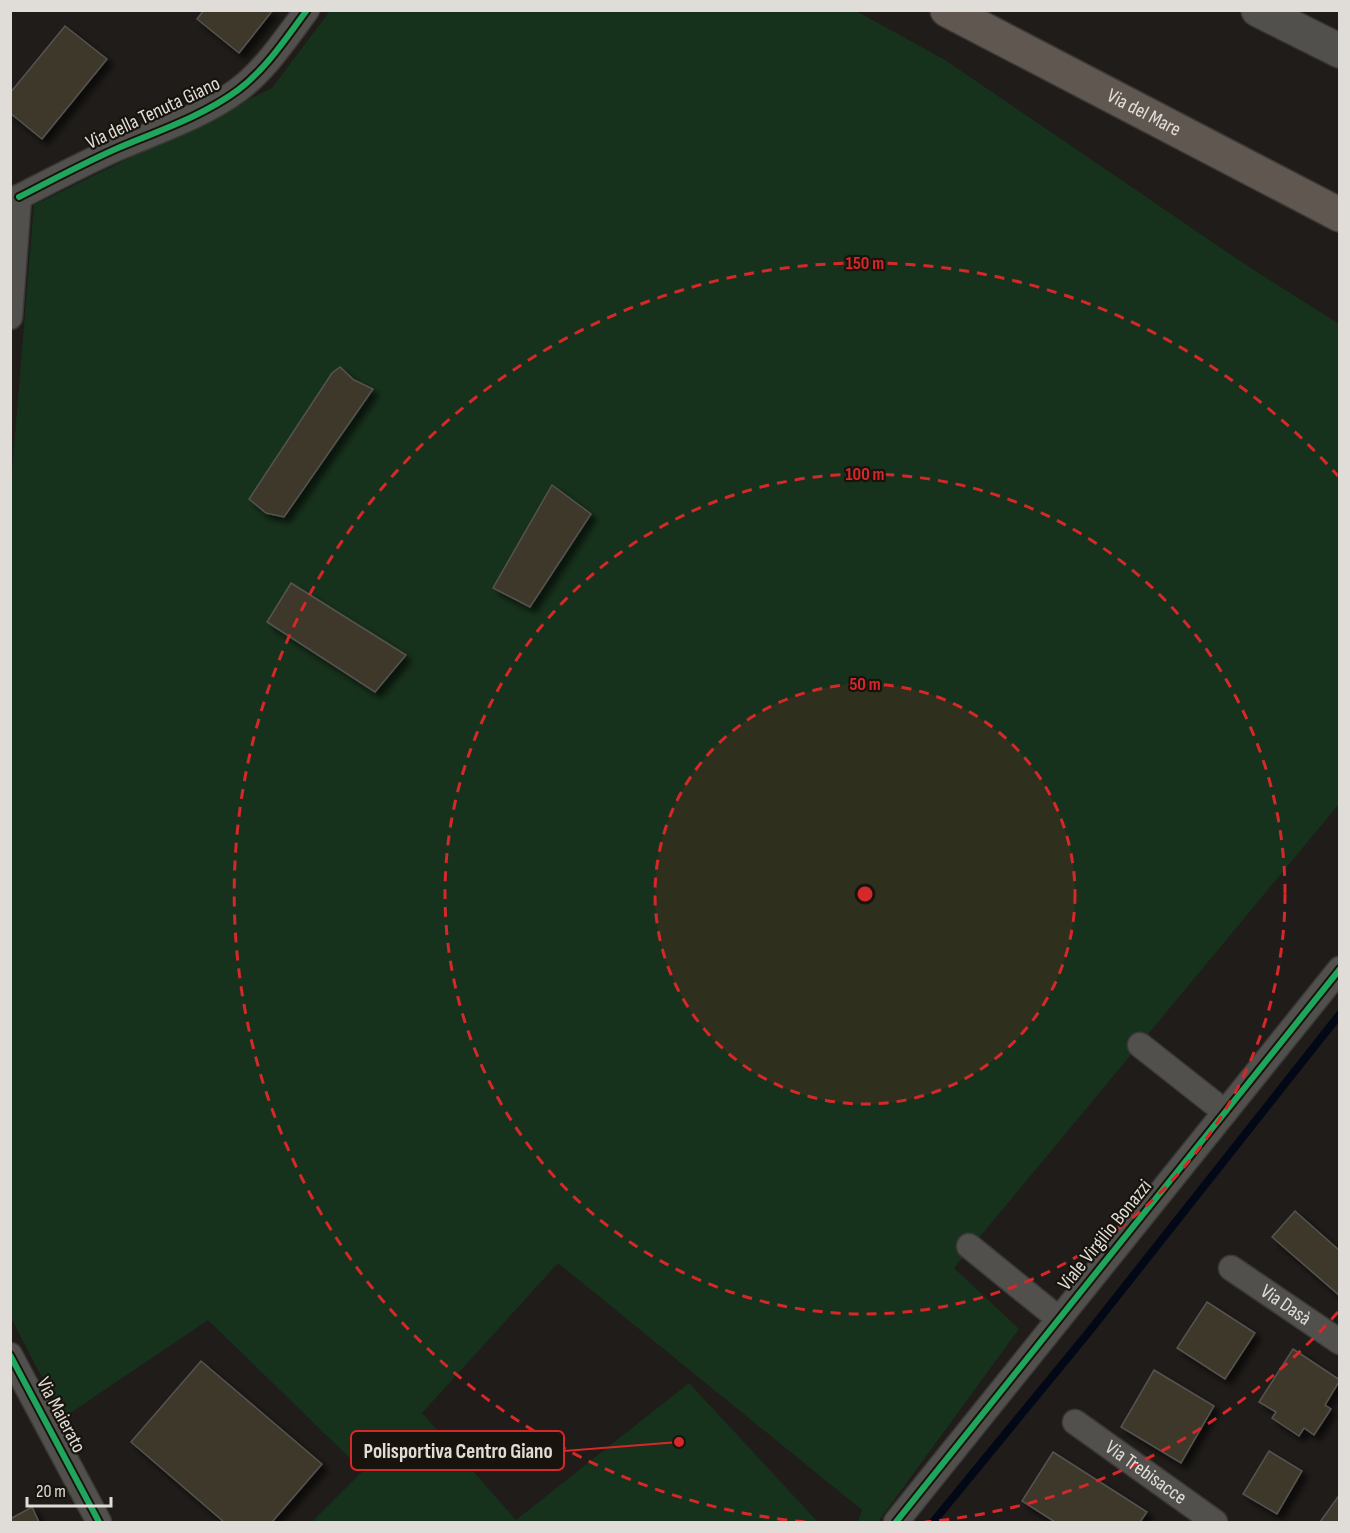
<svg xmlns="http://www.w3.org/2000/svg" width="1350" height="1533" viewBox="0 0 1350 1533" font-family="'Sofia Sans Condensed',sans-serif">
  <style>
    .green { fill: #17321c }
    .lines { fill: none; stroke-linecap: round; stroke-linejoin: round }
    .stream { stroke: #030816; stroke-width: 8 }
    .building { fill: #3e382c; stroke: #555350; stroke-width: 1.5; filter: url(#shadow) }
    .minor-casing { stroke: #3b3937; stroke-width: 27 }
    .secondary-casing { stroke: #3b3937; stroke-width: 36 }
    .primary-casing { stroke: #3b3937; stroke-width: 36 }
    .minor { stroke: #52504d; stroke-width: 24 }
    .secondary { stroke: #52504d; stroke-width: 33 }
    .primary { stroke: #605850; stroke-width: 33 }
    .cycleway-casing { stroke: #18130d; stroke-width: 10 }
    .cycleway { stroke: #20a55d; stroke-width: 6 }
    .ring { fill: none; stroke: #d62828; stroke-width: 3; stroke-dasharray: 10 8 }
    .labels { text-anchor: middle; dominant-baseline: central; stroke-width: 4.5; stroke-linejoin: round; paint-order: stroke }
    .street-label { font-size: 20px; fill: #e0ddd8; stroke: #18130d }
    .centre { fill: #d62828; stroke: #18130d; stroke-width: 3 }
    .ring-label { font-size: 18px; text-anchor: middle; font-weight: bold; fill: #d62828; stroke: #18130d; stroke-width: 4.5; stroke-linejoin: round; paint-order: stroke }
    .leader { fill: none; stroke: #d62828; stroke-width: 2 }
    .callout-dot { fill: #d62828; stroke: #18130d; stroke-width: 2 }
    .callout { fill: #18130d; stroke: #d62828; stroke-width: 2 }
    .callout-label { font-size: 21px; text-anchor: middle; font-weight: bold; fill: #e0ddd8 }
  </style>
  <defs>
    <filter id="shadow"><feDropShadow dx="5.5" dy="5.5" stdDeviation="3" flood-color="#0009"/></filter>
  </defs>
  <rect width="100%" height="100%" fill="#1f1c19"/>
  <path class="green" d="M 330,11 L 856,11 L 945,60 L 1243,263 L 1339,324 L 1339,804 L 954,1268 L 1019,1329 L 878,1522 L 858,1522 L 862,1510 L 558,1263 L 422,1413 L 516,1520 L 689,1383 L 818,1522 L 312,1522 L 363,1471 L 208,1320 L 63,1418 L 11,1318 L 10,495 L 34,205 L 272,88 Z"/>
  <g class="lines">
    <path class="stream" d="M 933,1522 L 1088,1333 L 1340,1014"/>
  </g>
  <g class="building">
    <path d="M 204,10 L 273,10 L 239,53 L 197,19 Z"/>
    <path d="M 65,26 L 107,59 L 42,139 L 10,113 L 10,93 Z"/>
    <path d="M 340,367 L 354,380 L 373,389 L 284,517 L 266,513 L 249,499 L 332,373 Z"/>
    <path d="M 552,485 L 591,514 L 530,607 L 493,588 Z"/>
    <path d="M 291,583 L 406,655 L 375,692 L 267,622 Z"/>
    <path d="M 1295,1211 L 1340,1251 L 1340,1296 L 1272,1237 Z"/>
    <path d="M 1207,1302 L 1255,1333 L 1225,1379 L 1177,1348 Z"/>
    <path d="M 1293,1349 L 1340,1380 L 1325,1405 L 1331,1409 L 1314,1435 L 1304,1428 L 1299,1436 L 1272,1418 L 1276,1412 L 1259,1402 Z"/>
    <path d="M 201,1361 L 322,1464 L 272,1522 L 224,1522 L 131,1442 Z"/>
    <path d="M 1154,1370 L 1214,1406 L 1181,1463 L 1121,1427 Z"/>
    <path d="M 1269,1451 L 1302,1471 L 1277,1514 L 1243,1494 Z"/>
    <path d="M 1053,1452 L 1147,1512 L 1140,1522 L 1055,1522 L 1022,1501 Z"/>
    <path d="M 1340,1494 L 1340,1522 L 1320,1522 Z"/>
    <path d="M 32,1507 L 39,1522 L 10,1522 L 10,1519 Z"/>
  </g>
  <g class="lines">
    <defs>
      <g id="minor">
        <path d="M 19,197 C 52,180 84,163 118,148 C 158,131 203,116 238,90 C 266,69 286,38 307,10"/>
        <path d="M 10,317 L 19,197"/>
        <path d="M 1140,1045 L 1225,1112"/>
        <path d="M 969,1246 L 1059,1319"/>
        <path id="s1" d="M 1231,1268 L 1340,1342"/>
        <path d="M 10,1355 L 99,1522"/>
        <path id="s2" d="M 1075,1422 L 1215,1522"/>
        <path d="M 896,1522 L 1340,969"/>
      </g>
      <path id="secondary" d="M 1258,10 L 1340,51"/>
      <g id="primary">
        <path id="s3" d="M 947,10 L 1340,215"/>
      </g>
    </defs>
    <use href="#minor" class="minor-casing"/>
    <use href="#secondary" class="secondary-casing"/>
    <use href="#primary" class="primary-casing"/>
    <use href="#minor" class="minor"/>
    <use href="#secondary" class="secondary"/>
    <use href="#primary" class="primary"/>
    <defs>
      <g id="cycleway">
        <path d="M 19,197 C 52,180 84,163 118,148 C 158,131 203,116 238,90 C 266,69 286,38 307,10"/>
        <path d="M 10,1355 L 99,1522"/>
        <path d="M 896,1522 L 1340,969"/>
      </g>
    </defs>
    <use href="#cycleway" class="cycleway-casing"/>
    <use href="#cycleway" class="cycleway"/>
  </g>
  <circle cx="865" cy="894" r="210" fill="#d62828" fill-opacity=".12"/>
  <g class="ring">
    <circle cx="865" cy="894" r="210"/>
    <circle cx="865" cy="894" r="420"/>
    <path d="M1338 1312A631 631 0 0 1 925 1522M805 1522A631 631 0 1 1 1338 476"/>
  </g>
  <g class="labels">
    <g class="street-label">
      <text transform="translate(153 113) rotate(-25)">Via della Tenuta Giano</text>
      <text stroke="none"><textPath href="#s3" startOffset="222">Via del Mare</textPath></text>
      <text transform="translate(1105 1235) rotate(-51)">Viale Virgilio Bonazzi</text>
      <text stroke="none"><textPath href="#s1" startOffset="66">Via Dasà</textPath></text>
      <text transform="translate(61 1415) rotate(62)">Via Maierato</text>
      <text stroke="none"><textPath href="#s2" startOffset="87">Via Trebisacce</textPath></text>
    </g>
  </g>
  <circle cx="865" cy="894" r="9" class="centre"/>
  <g class="ring-label">
    <text x="865" y="269">150 m</text>
    <text x="865" y="480">100 m</text>
    <text x="865" y="690">50 m</text>
  </g>
  <path class="leader" d="M679 1442L564 1451"/>
  <circle class="callout-dot" cx="679" cy="1442" r="6"/>
  <rect class="callout" x="351" y="1431" width="213" height="39" rx="6"/>
  <g class="callout-label">
    <text x="458" y="1458">Polisportiva Centro Giano</text>
  </g>
  <rect width="1350" height="1533" fill="none" stroke="#e0ddd8" stroke-width="24"/>
  <path d="M27 1497v9h84v-9" fill="none" stroke="#e0ddd8" stroke-width="3"/>
  <text x="36" y="1497" font-size="18" fill="#e0ddd8" stroke="#18130d" stroke-width="4.5" paint-order="stroke">20 m</text>
</svg>
